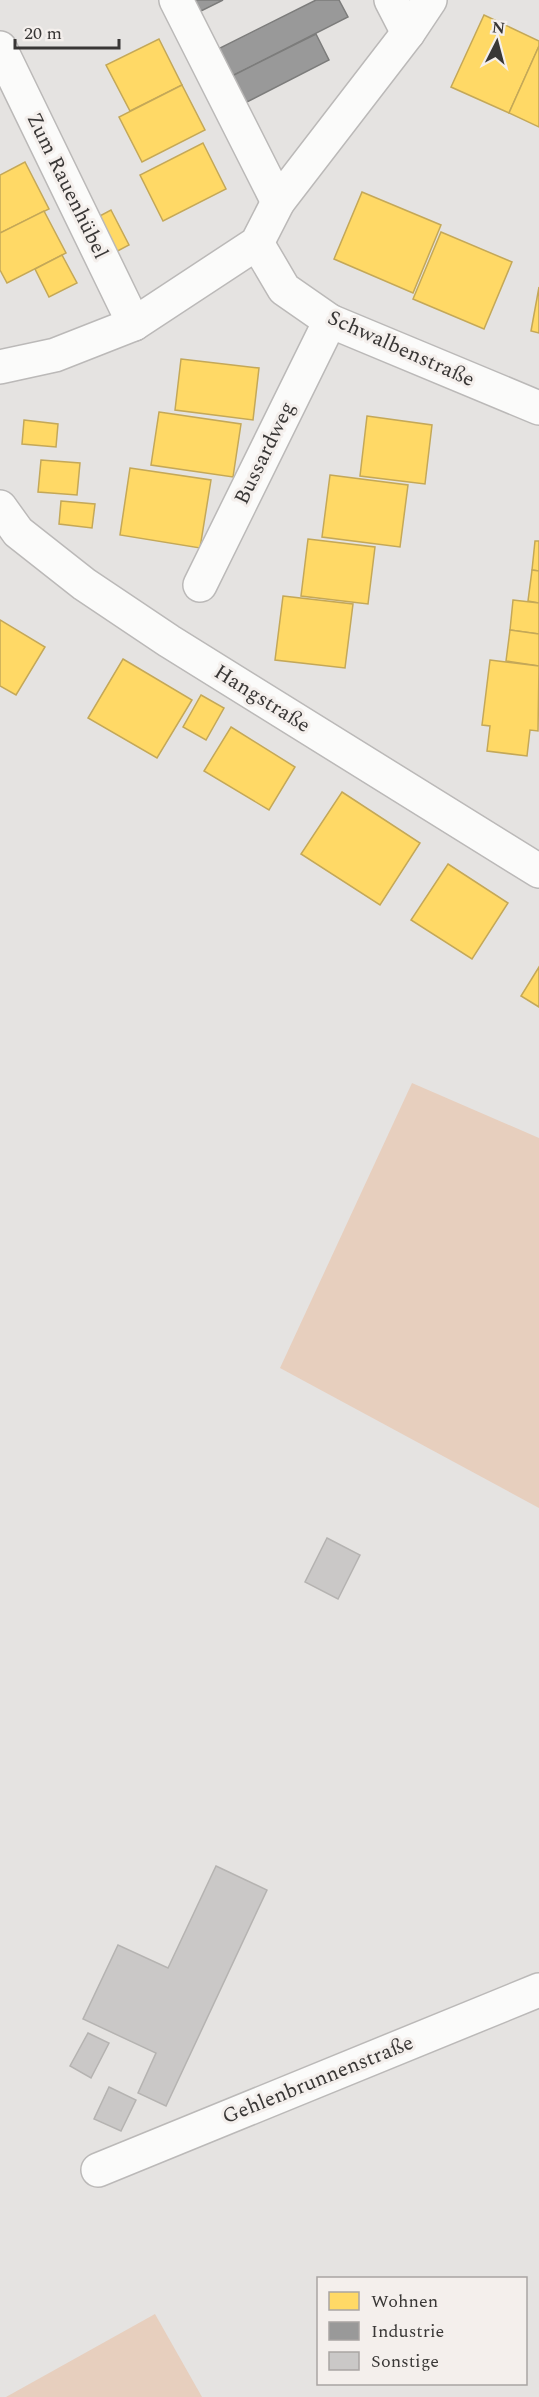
<svg xmlns="http://www.w3.org/2000/svg" width="539" height="2397" font-family="Spectral,serif">
	<style>
		.green { fill: #e7cfbe }
		.homes { fill: #ffd966; stroke: #c4a858; stroke-width: 1.5 }
		.industry { fill: #999; stroke: #7c7c7b; stroke-width: 1.5 }
		.building { fill: #cac8c7; stroke: #b5b3b1; stroke-width: 1.5 }
		.lines { fill: none; stroke-linecap: round; stroke-linejoin: round }
		.street-casing { stroke: #bbb9b8; stroke-width: 36 }
		.street { stroke: #fbfbfa; stroke-width: 33 }
		.labels { text-anchor: middle; dominant-baseline: central; stroke-width: 6; stroke-linejoin: round; paint-order: stroke }
		.street-label { font-size: 21px; fill: #393736; stroke: #f4efec }
	</style>
	<rect width="100%" height="100%" fill="#e5e3e1"/>
	<g class="green">
		<path d="M412 1083 539 1138V1508L280 1368Z"/>
		<path d="M155 2314 202 2397H6Z"/>
	</g>
	<g class="homes">
		<path d="M484 15 539 41V46L509 113 451 87Z"/>
		<path d="M159 39 182 85 130 111 106 65Z"/>
		<path d="M539 46V127L509 113Z"/>
		<path d="M182 85 205 130 142 162 119 117Z"/>
		<path d="M203 143 226 189 163 221 140 175Z"/>
		<path d="M25 162 49 209 0 233V175Z"/>
		<path d="M362 192 441 225 413 293 334 259Z"/>
		<path d="M111 210 129 245 112 254 94 219Z"/>
		<path d="M44 211 66 253 7 283 0 270V233Z"/>
		<path d="M441 232 512 262 484 329 413 299Z"/>
		<path d="M62 255 77 283 49 297 35 269Z"/>
		<path d="M539 287V333L531 331Z"/>
		<path d="M181 359 259 368 253 420 175 410Z"/>
		<path d="M159 412 241 424 233 477 151 465Z"/>
		<path d="M367 416 432 425 425 484 360 476Z"/>
		<path d="M24 420 58 424 56 447 22 444Z"/>
		<path d="M41 460 80 463 77 495 38 492Z"/>
		<path d="M130 468 211 480 200 548 120 535Z"/>
		<path d="M330 475 408 485 400 547 322 537Z"/>
		<path d="M61 501 95 504 92 528 59 524Z"/>
		<path d="M308 539 375 547 368 604 301 596Z"/>
		<path d="M535 541H539V571L532 570Z"/>
		<path d="M532 570 539 571V603L528 601Z"/>
		<path d="M283 596 353 604 345 668 275 660Z"/>
		<path d="M513 600 539 603V634L510 630Z"/>
		<path d="M0 620 45 647 16 695 0 686Z"/>
		<path d="M510 630 539 634V666L506 661Z"/>
		<path d="M123 659 192 700 157 758 88 718Z"/>
		<path d="M490 660 539 666 538 731 530 730 527 756 487 751 490 726 482 725Z"/>
		<path d="M201 695 224 708 206 740 183 727Z"/>
		<path d="M231 727 295 767 269 810 204 771Z"/>
		<path d="M342 792 420 843 380 905 301 854Z"/>
		<path d="M448 864 508 903 472 959 411 920Z"/>
		<path d="M539 967V1007L521 996Z"/>
	</g>
	<g class="industry">
		<path d="M186 0H223L193 15Z"/>
		<path d="M316 0H339L348 17 228 78 214 51Z"/>
		<path d="M316 34 329 60 241 105 228 78Z"/>
	</g>
	<g class="building">
		<path d="M327 1538 360 1555 338 1599 305 1582Z"/>
		<path d="M216 1866 267 1890 166 2106 138 2093 156 2053 83 2019 118 1945 168 1968Z"/>
		<path d="M88 2033 109 2043 91 2078 70 2066Z"/>
		<path d="M109 2087 136 2100 121 2131 94 2119Z"/>
	</g>
	<g class="lines">
		<g class="street-casing">
			<g id="street">
				<path d="M176 0 278 202"/>
				<path d="M391 0 408 33"/>
				<path d="M0 48 134 324"/>
				<path d="M257 243 284 289 330 321 539 408"/>
				<path d="M0 367 55 355 134 324 257 243 278 202 408 33 430 0"/>
				<path d="M0 507 18 532 84 584 169 641 539 871"/>
				<path d="M200 585 330 321"/>
				<path d="M98 2170 539 1990"/>
			</g>
		</g>
		<use href="#street" class="street"/>
	</g>
	<g class="labels">
		<g class="street-label">
			<text transform="translate(67 186) rotate(64)">Zum Rauenhübel</text>
			<text transform="translate(401 349) rotate(24)">Schwalbenstraße</text>
			<text transform="translate(265 453) rotate(-64)">Bussardweg</text>
			<text transform="translate(262 699) rotate(32)">Hangstraße</text>
			<text transform="translate(318 2080) rotate(-22)">Gehlenbrunnenstraße</text>
		</g>
	</g>
	<rect x="317" y="2277" width="210" height="108" fill="#f4efec" stroke="#a9a5a3" stroke-width="1.5"/>
	<rect x="329" y="2292" width="30" height="18" fill="#ffd966" stroke="#a9a5a3" stroke-width="1.5"/>
	<text x="371" y="2307" font-size="18" fill="#393736">Wohnen</text>
	<rect x="329" y="2322" width="30" height="18" fill="#999999" stroke="#a9a5a3" stroke-width="1.5"/>
	<text x="371" y="2337" font-size="18" fill="#393736">Industrie</text>
	<rect x="329" y="2352" width="30" height="18" fill="#cac8c7" stroke="#a9a5a3" stroke-width="1.5"/>
	<text x="371" y="2367" font-size="18" fill="#393736">Sonstige</text>
	<g transform="translate(497 42) rotate(6)" stroke="#f4efec" stroke-width="4.5" paint-order="stroke">
	<path d="M0-4.5L10 22L0 15L-10 22Z" fill="#393736"/>
	<text y="-9" font-size="16" font-weight="bold" text-anchor="middle" fill="#393736">N</text>
	</g>
	<path d="M15 39v9h104v-9" fill="none" stroke="#393736" stroke-width="3"/>
	<text x="24" y="39" font-size="18" fill="#393736" stroke="#f4efec" stroke-width="4.5" paint-order="stroke">20 m</text>
</svg>
